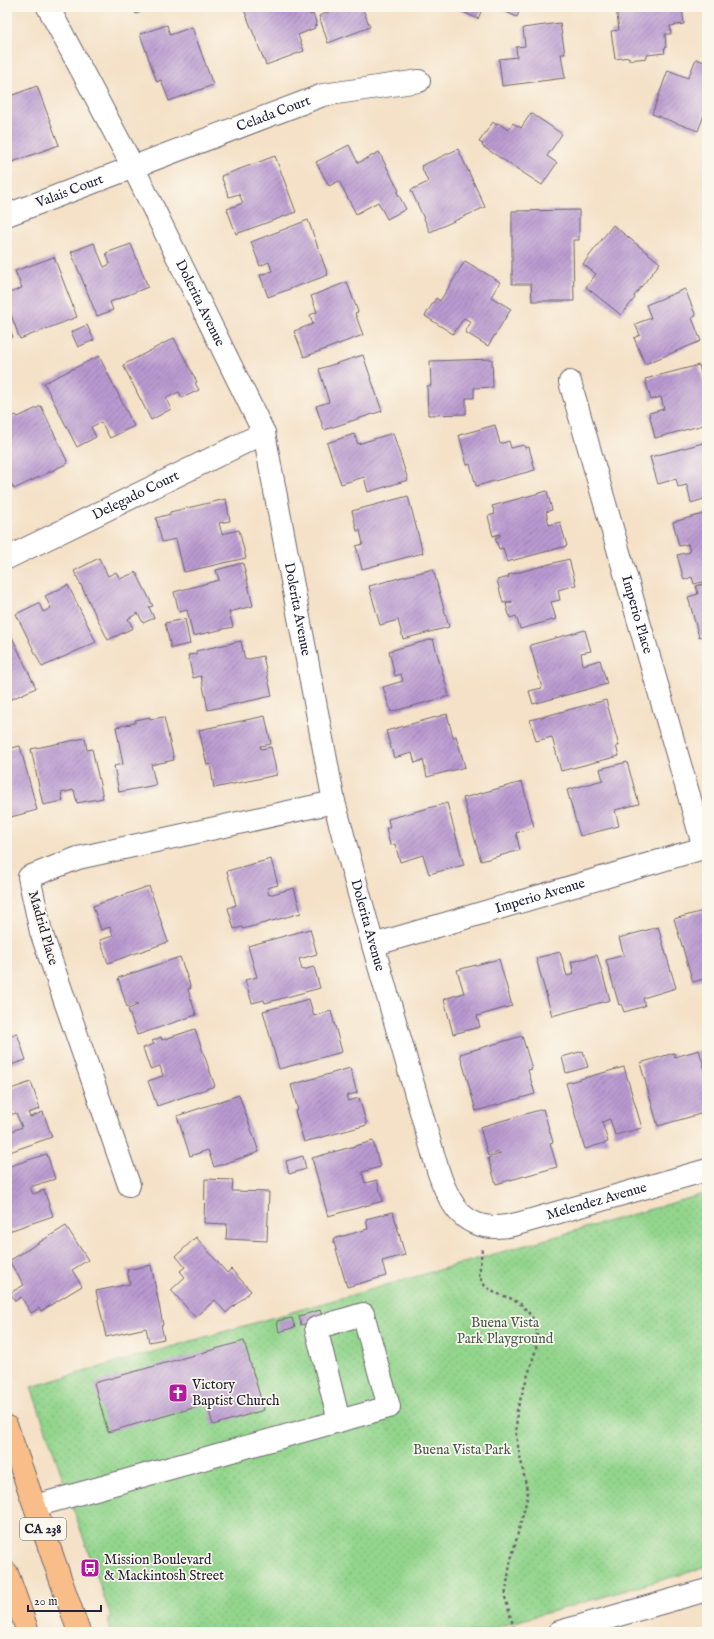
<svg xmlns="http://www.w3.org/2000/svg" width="714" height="1639" font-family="'IM FELL English',serif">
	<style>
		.park { fill: url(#park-dots); stroke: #5a7c64 }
		.building { fill: url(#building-hatch) }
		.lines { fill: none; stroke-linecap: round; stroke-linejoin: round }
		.minor-casing { stroke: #6c656c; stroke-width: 24 }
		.major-casing { stroke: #6c656c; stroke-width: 24 }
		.path { stroke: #6c656c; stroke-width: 2.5; stroke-dasharray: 3 3; stroke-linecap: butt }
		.minor { stroke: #fff; stroke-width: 22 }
		.major { stroke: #f8bd88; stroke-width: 22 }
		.labels { text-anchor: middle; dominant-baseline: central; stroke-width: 3.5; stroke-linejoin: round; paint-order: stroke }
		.shield { fill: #fbf7ec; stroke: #636270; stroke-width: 1 }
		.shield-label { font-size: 13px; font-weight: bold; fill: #22223b }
		.street-label { font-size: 14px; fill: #22223b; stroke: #fbf7ec }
		.park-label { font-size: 14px; fill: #445854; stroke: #fbf7ec }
		.poi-label { font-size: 14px; fill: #22223b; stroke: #fbf7ec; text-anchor: start }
	</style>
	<defs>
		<pattern id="park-dots" width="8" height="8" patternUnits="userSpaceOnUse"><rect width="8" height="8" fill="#93d58d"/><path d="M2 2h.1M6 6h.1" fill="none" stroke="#7eb77b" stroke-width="1.8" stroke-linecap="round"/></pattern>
		<pattern id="building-hatch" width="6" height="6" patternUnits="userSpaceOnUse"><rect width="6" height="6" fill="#b99ad0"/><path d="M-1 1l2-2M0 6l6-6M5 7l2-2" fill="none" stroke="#967daa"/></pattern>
	</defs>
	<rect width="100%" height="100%" fill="#fbf7ec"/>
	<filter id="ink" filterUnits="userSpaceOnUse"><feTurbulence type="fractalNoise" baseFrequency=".025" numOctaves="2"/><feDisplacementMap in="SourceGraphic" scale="8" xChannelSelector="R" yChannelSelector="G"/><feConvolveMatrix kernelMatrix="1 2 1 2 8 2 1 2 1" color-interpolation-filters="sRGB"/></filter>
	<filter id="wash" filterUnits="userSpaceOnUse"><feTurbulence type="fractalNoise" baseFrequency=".012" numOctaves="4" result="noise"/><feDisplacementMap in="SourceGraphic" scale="16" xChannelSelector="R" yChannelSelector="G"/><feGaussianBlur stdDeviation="0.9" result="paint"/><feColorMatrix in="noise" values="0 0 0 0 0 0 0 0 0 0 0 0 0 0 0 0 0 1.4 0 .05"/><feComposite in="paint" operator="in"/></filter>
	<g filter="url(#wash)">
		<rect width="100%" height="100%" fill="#f4e1c7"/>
		<path class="park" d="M707 1193V1567L480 1632H111L108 1618 111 1617 31 1387Z"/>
		<g id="blocks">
			<g class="building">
				<path d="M133 7H150L136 14Z"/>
				<path d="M243 7H307L310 15 313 14 317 25 314 26 315 28 298 35 304 51 266 65Z"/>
				<path d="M327 7H362L370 27 328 43 319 16 329 12Z"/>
				<path d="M455 7H483L478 19 455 8Z"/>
				<path d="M495 7H521L517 17Z"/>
				<path d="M616 7H682L684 24 670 26 671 34H665L666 48H664L665 53 647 55V58L629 60V57L615 59 611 31 619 30Z"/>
				<path d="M560 23 565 54H561L565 78 502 86 499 59 517 57 516 47 525 46 523 28Z"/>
				<path d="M167 25 170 35 192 27 213 85 169 101 161 80 157 82 140 34Z"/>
				<path d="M696 59 707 63V107L698 131 652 114 668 70 688 78Z"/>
				<path d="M37 86 59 145 7 164V94L11 92 13 95Z"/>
				<path d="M531 113 562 134 547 156 557 163 542 185 482 146 483 144 479 142 493 122 496 125 498 123 508 130 513 123 521 128Z"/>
				<path d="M349 145 358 163 379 152 399 191 397 192 406 209 387 219 378 202 356 214 339 181 329 186 316 162Z"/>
				<path d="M458 149 485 207 430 232 411 190 428 182 421 166Z"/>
				<path d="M275 156 296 212 236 234 227 209 243 203 239 194 229 197 221 176Z"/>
				<path d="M579 210V240H573L574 301H532L531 284H512V211Z"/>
				<path d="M308 220 328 275 268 297 260 275 272 271 269 262 260 266 251 242Z"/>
				<path d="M613 225 660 263 634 296 635 298 621 315 586 287 596 274 583 264Z"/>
				<path d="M94 243 104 267 110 264 106 253 131 244 148 287 110 302 113 310 97 316 71 252Z"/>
				<path d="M54 257 77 317 20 339 7 304V294L22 288 15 271Z"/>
				<path d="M465 261 500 282 491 297 511 309 488 346 465 332 471 322 464 318 453 334 425 316 436 298 440 301Z"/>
				<path d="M347 282 358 312 355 313 363 335 304 357 294 331 313 324 310 315 317 312 311 296Z"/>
				<path d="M685 289 696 316 692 318 701 341 645 364 634 338 640 335 635 324 651 318 646 305Z"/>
				<path d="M7 322 13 337 7 339Z"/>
				<path d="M87 325 94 340 78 347 71 332Z"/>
				<path d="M174 338 197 382 195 383 199 390 182 398 179 392 166 398 171 409 151 420 123 365Z"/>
				<path d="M363 355 382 411 324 430 316 406 329 402 319 369Z"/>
				<path d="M99 356 134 426 110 438 101 422 91 427 96 437 77 447 44 383Z"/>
				<path d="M492 359 493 387 474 388V398H466V414L428 415 427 386H431L430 361Z"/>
				<path d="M699 365 707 395V424L655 438 649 413 664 409 661 397 651 400 645 379Z"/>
				<path d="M41 406 68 463 14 489 7 475V419L16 415 18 417Z"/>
				<path d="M495 425 500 444 509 441 511 448 524 445 525 448 529 447 535 470 476 486 470 464 467 465 459 435Z"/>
				<path d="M393 433 408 480 368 492 364 477 341 484 327 443 354 434 358 444Z"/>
				<path d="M707 442V498L691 503 687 485 678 487 676 479 658 484 650 457Z"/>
				<path d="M547 491 552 510 546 512 549 525 560 522 567 546 507 562 503 548 499 549 495 538 500 536V534L493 536 488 516 495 514 492 506Z"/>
				<path d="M408 496 423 553 362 569 356 546 363 544 360 530 357 531 352 511Z"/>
				<path d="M226 499 230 521 219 523 222 534 239 530 246 558 184 572 176 539 162 542 156 518 170 514V512Z"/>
				<path d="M707 513V581L694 584 692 577 684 580 677 555 690 552 688 544 679 546 673 522Z"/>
				<path d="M99 558 108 576 116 572 120 579 136 572 153 606 149 607 154 618 143 623 138 613 128 619 133 628 108 640 74 571Z"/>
				<path d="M569 559 576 585 558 590 560 600 551 602 556 619 520 629 516 616 510 618 506 604 512 602V601L503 603 497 580 509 577 508 575Z"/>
				<path d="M243 563 253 606 229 612 233 627 193 636 187 610 179 612 174 592 219 580 216 570Z"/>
				<path d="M433 569 449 627 403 639 398 620 380 625 369 586Z"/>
				<path d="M707 583V635L699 637 688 597 698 594 696 586Z"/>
				<path d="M68 585 96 642 42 667 16 614 39 603 43 612 51 608 45 596Z"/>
				<path d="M185 619 190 644 171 648 165 623Z"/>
				<path d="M585 630 591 651 581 653 583 665 600 660 607 684 533 704 529 691 542 688 530 645Z"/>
				<path d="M10 633 36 688 7 701V635Z"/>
				<path d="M433 639 449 696 391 712 383 687 403 681 401 674 395 676 389 651Z"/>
				<path d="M241 641 245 660 263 656 272 696 208 710 201 676 193 678 188 655 196 654V651Z"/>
				<path d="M606 700 619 746H616L619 756 561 771 552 737 536 741 530 720Z"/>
				<path d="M447 714 453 737 456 736 465 767 427 777 423 760 415 763 412 753 394 758 386 731Z"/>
				<path d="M265 716 271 744 260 746 261 749 271 747 277 775 214 788 210 764 207 765 199 730Z"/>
				<path d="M150 717V719L164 717 174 760 151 765 156 785 119 792 114 766 123 764 116 727 135 723V720Z"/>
				<path d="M85 738 87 750 92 749 103 798 77 803 74 790 61 793 63 801 43 805 31 749Z"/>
				<path d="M20 746 37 810 7 818V749Z"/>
				<path d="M627 762 639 804 615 810 619 826 580 836 567 790 603 780 600 769Z"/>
				<path d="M522 782 534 827 516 833 520 850 481 861 463 798Z"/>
				<path d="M447 803 464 865 429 874 423 855 400 862 395 844 390 845 386 828H390L388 819Z"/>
				<path d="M271 859 278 885 267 888 269 895 294 888 301 913 243 929 242 927 234 929 228 908 236 905 227 871Z"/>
				<path d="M149 886 168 942 108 963 100 940 113 936 110 927 101 930 93 906Z"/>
				<path d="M703 911 706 922 707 921V978L693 982 674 919Z"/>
				<path d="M658 927 676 988 643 998 645 1006 624 1012 621 1004 619 1005 606 960 624 955 619 938Z"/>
				<path d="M310 929 317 954 299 959 302 970 314 967 320 988 265 1003 264 1000 252 1003 245 980 257 977 248 946Z"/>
				<path d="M560 952 567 976 574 974 571 962 597 955 610 1000 552 1016 536 958Z"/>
				<path d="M180 957 191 988 188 989 196 1015 137 1035 128 1009 138 1005 137 1003 127 1007 118 978Z"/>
				<path d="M499 959 512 1006 477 1016 480 1027 453 1034 444 999 464 993 457 970Z"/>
				<path d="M309 999 314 1016 331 1011 342 1052 279 1069 263 1011Z"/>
				<path d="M195 1029 215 1086 157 1106 148 1081 163 1076 160 1066 150 1069 143 1048 154 1044 152 1041 161 1037 162 1040Z"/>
				<path d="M17 1033 26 1060 7 1066V1037Z"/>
				<path d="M522 1036 532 1069 528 1070 535 1094 476 1111 460 1054Z"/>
				<path d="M699 1050 707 1077V1112L658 1126 640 1063 674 1053 675 1057Z"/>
				<path d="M583 1051 588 1067 566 1073 562 1057Z"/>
				<path d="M624 1067 642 1128 615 1135 610 1119 602 1122 608 1142 585 1149 566 1083Z"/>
				<path d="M350 1068 357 1093 346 1096 348 1101 359 1098 367 1125 304 1142 295 1111 298 1110 291 1085Z"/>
				<path d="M31 1082 40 1109 28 1113 30 1117 43 1112 52 1137 7 1153V1133L22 1127 16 1113 7 1116V1093L9 1092 8 1090Z"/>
				<path d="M239 1095 259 1152 214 1167 208 1150 190 1156 177 1116Z"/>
				<path d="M543 1109 553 1142 550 1143 557 1167 496 1184 488 1158 500 1154 499 1152 488 1156 480 1127Z"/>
				<path d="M373 1141 380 1167 362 1172 365 1183 377 1180 383 1201 328 1216 312 1158Z"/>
				<path d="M47 1154 55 1179 30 1187 33 1194 44 1190 53 1216 9 1231 7 1225V1167Z"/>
				<path d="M303 1156 306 1169 289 1174 286 1161Z"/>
				<path d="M205 1179 233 1180 232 1191 269 1192 267 1241 226 1239 227 1224 204 1223Z"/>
				<path d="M393 1212 405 1255 382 1261 386 1276 347 1287 333 1239 368 1229 366 1219Z"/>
				<path d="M66 1226 88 1260 72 1270 82 1286 41 1311 39 1308 31 1313 21 1297 15 1301 10 1293 24 1285 9 1261Z"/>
				<path d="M196 1237 227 1273 231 1269 251 1291 226 1313 215 1300 195 1317 171 1290 185 1277 180 1271 185 1267 176 1256Z"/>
				<path d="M151 1265 163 1325H161L164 1339 149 1342 146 1328 106 1337 96 1291 130 1284 127 1270Z"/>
				<path d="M320 1310 323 1319 301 1325 299 1316Z"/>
				<path d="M292 1318 295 1327 279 1332 277 1321Z"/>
				<path d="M244 1341 264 1410 213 1425 207 1404 108 1432 94 1383Z"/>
			</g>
		</g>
	</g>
	<g filter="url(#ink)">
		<use href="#blocks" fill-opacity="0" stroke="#6c656c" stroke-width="1"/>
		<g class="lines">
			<g class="minor-casing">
				<g id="minor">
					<path id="s1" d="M48 7 133 167 264 433 334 802 373 945 436 1164C449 1207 466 1237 517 1224L707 1170"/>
					<path id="s2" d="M7 215 323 95 419 81"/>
					<path id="s3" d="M570 382 704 848"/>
					<path id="s4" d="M7 558 264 433"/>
					<path id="s5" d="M373 945 707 847"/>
					<path d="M129 1185 41 932 29 877 78 858 334 802"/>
					<path d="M35 1506 389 1407 363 1314 316 1328 339 1421"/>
					<path d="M559 1632 707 1590"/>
				</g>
			</g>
			<g class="major-casing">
				<g id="major">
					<path d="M7 1427 79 1632"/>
					<path d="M7 1573 28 1632"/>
				</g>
			</g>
			<path class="path" d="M482 1249 479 1276 485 1286 495 1293 510 1298 522 1305 532 1317 537 1332 536 1349 517 1410 516 1436 528 1495 510 1564 505 1597 515 1632"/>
			<use href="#minor" class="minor"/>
			<use href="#major" class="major"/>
		</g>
	</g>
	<defs>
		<g id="church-square" transform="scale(1)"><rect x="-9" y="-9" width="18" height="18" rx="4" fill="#b5179e" stroke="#fbf7ec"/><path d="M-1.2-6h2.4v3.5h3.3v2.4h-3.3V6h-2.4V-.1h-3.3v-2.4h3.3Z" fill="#fff"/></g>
		<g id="bus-square" transform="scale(1)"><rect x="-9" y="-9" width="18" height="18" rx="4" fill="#b5179e" stroke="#fbf7ec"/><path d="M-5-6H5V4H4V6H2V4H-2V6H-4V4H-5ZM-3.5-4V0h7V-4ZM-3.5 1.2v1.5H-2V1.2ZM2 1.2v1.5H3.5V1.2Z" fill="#fff"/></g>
	</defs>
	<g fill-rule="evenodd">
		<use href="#church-square" x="178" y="1393"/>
		<use href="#bus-square" x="90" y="1568"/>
	</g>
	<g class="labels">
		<rect class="shield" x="20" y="1518" width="46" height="22" rx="3"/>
		<g class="shield-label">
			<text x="43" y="1529">CA 238</text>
		</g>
		<g class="street-label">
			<text stroke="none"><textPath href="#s2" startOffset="285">Celada Court</textPath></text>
			<text stroke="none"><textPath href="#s2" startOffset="67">Valais Court</textPath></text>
			<text stroke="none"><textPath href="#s1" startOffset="333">Dolerita Avenue</textPath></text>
			<text stroke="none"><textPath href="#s4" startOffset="143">Delegado Court</textPath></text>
			<text stroke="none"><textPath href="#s1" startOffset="657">Dolerita Avenue</textPath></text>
			<text stroke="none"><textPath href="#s3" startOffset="242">Imperio Place</textPath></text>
			<text stroke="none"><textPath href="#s5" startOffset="174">Imperio Avenue</textPath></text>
			<text stroke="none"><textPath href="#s1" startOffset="981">Dolerita Avenue</textPath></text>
			<text transform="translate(43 928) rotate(74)">Madrid Place</text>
			<text stroke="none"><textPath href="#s1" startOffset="1428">Melendez Avenue</textPath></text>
		</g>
		<g class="park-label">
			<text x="505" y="1323">Buena Vista<tspan x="505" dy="16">Park Playground</tspan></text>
			<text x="462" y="1450">Buena Vista Park</text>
		</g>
		<g class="poi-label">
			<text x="192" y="1385">Victory<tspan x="192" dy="16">Baptist Church</tspan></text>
			<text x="104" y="1560">Mission Boulevard<tspan x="104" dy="16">&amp; Mackintosh Street</tspan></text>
		</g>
	</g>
	<rect width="714" height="1639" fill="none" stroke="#fbf7ec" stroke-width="24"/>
	<path d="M28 1605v6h73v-6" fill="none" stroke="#22223b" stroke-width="2"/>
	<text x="34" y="1605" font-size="12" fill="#22223b" stroke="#fbf7ec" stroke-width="3" paint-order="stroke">20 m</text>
</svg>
